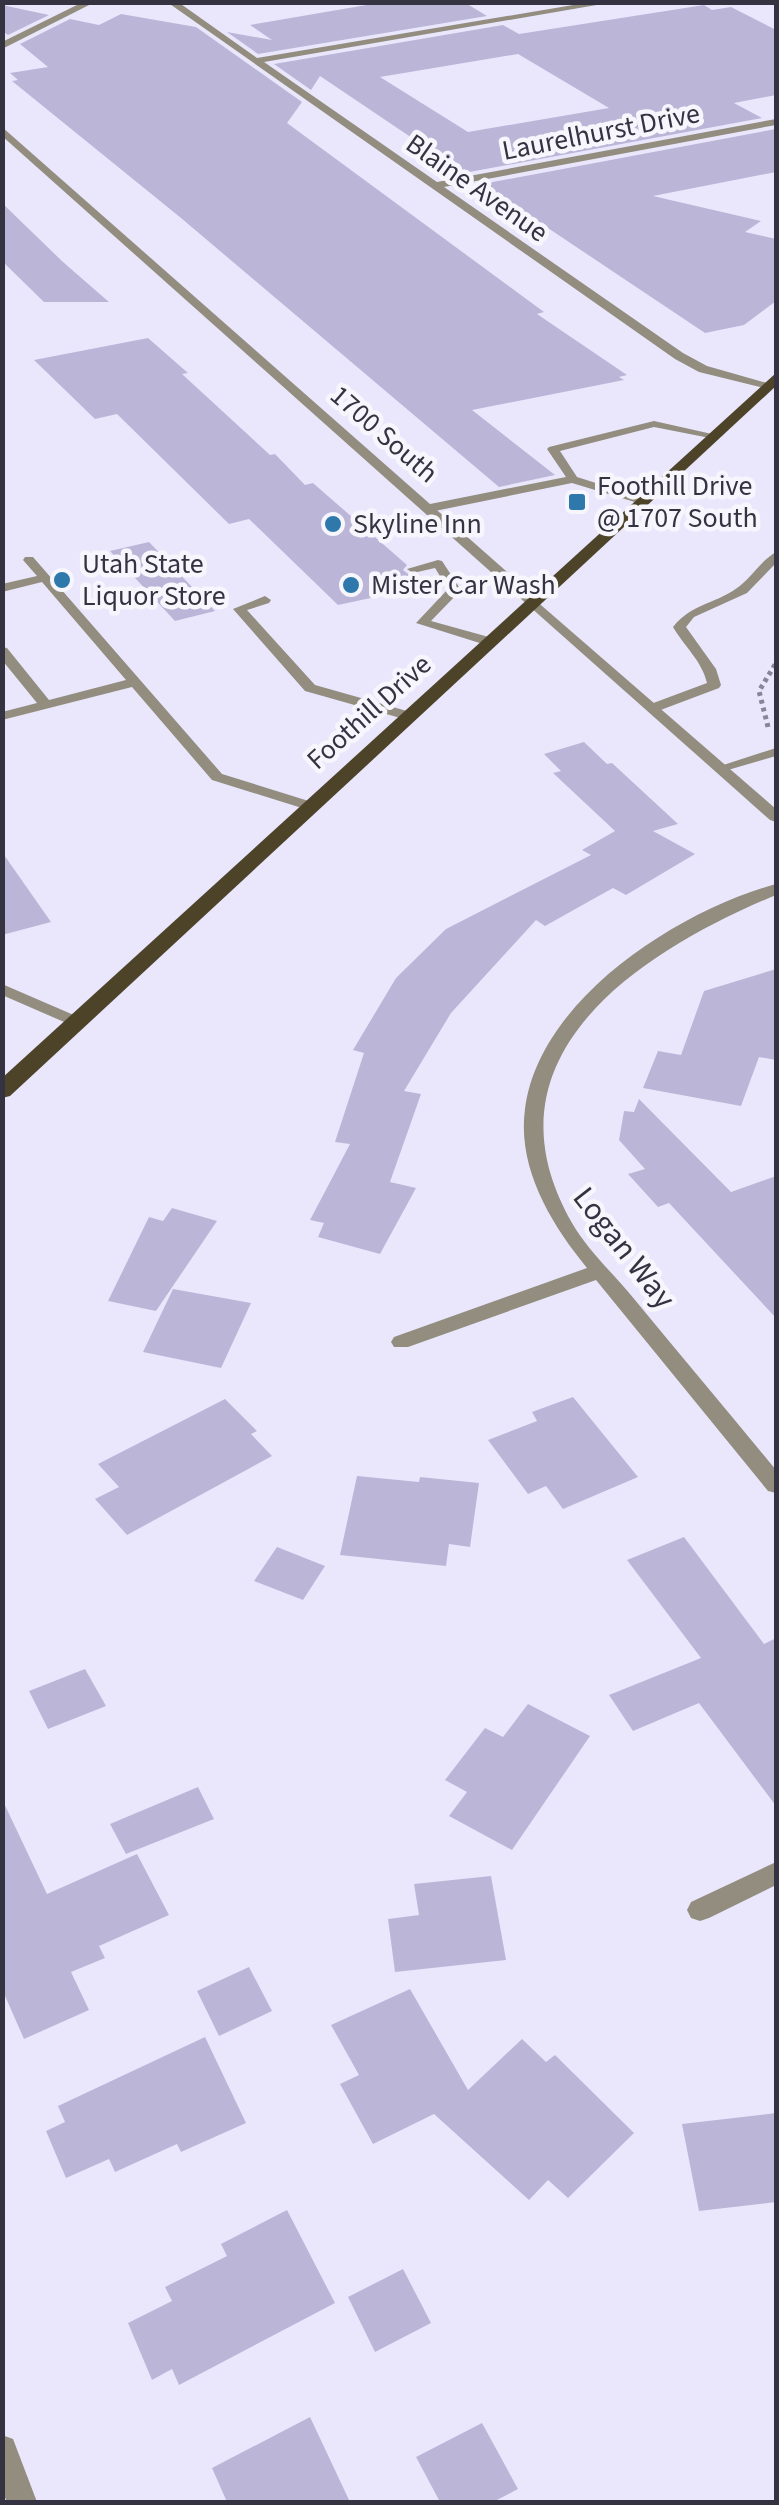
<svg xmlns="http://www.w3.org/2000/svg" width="779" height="2505" font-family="'Source Sans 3',sans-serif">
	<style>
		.building { fill: #bbb6d8; fill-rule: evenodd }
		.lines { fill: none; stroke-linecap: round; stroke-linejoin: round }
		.path { stroke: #888597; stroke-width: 5; stroke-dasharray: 4 4; stroke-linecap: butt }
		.service { fill: #928d7f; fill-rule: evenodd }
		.minor { fill: #928d7f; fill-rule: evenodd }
		.tertiary { fill: #928d7f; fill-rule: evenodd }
		.primary { fill: #4c4329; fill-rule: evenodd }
		.poi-dot { fill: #2e78ab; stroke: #f7f6fd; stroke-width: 4 }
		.labels { text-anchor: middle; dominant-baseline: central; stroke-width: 9; stroke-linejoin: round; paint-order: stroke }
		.far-street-label { font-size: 28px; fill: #353341; stroke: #f7f6fd }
		.far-poi-label { font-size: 28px; fill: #353341; stroke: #f7f6fd; text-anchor: start }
		.street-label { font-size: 32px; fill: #353341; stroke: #f7f6fd }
	</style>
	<rect width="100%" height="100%" fill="#eae7fd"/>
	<g class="building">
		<path d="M384 2H464L487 16 258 54 227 32 272 40 250 25Z"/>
		<path d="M2 5 49 15 8 35 2 31Z"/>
		<path d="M704 5 712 10 731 7 776 30V95L734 103 762 118 464 173 320 76 311 90 274 64 503 25 519 34ZM518 54 609 108 468 132 380 77Z"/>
		<path d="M121 14 196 27 302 102 287 123 544 312 537 314 627 375 619 377 624 380 472 410 555 475 499 487 181 218 12 81 18 80 10 73 48 67 20 44 70 19 99 25Z"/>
		<path d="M776 129V172L653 196 761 221 745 232 776 239V301L744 325 705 333 482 184Z"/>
		<path d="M2 203 63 262 109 302H44L2 261Z"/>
		<path d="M148 338 188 373 182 374 270 455 275 454 305 485 313 483 407 565 403 570 411 576 398 579 408 590 338 605 249 519 229 524 117 414 95 419 34 360Z"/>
		<path d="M149 542 215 611 175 621 110 551Z"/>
		<path d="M584 742 607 764 612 763 678 824 653 831 695 854 626 895 613 888 545 926 536 920 451 1013 404 1091 421 1094 390 1182 416 1188 380 1254 318 1237 324 1223 310 1220 350 1144 335 1142 364 1053 353 1050 396 978 446 929 591 855 582 850 615 831 553 773 561 771 544 754Z"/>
		<path d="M2 852 51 922 2 935Z"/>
		<path d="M776 969V1060L759 1057 741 1106 643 1088 658 1051 681 1055 704 991Z"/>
		<path d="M639 1099 731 1192 776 1176V1318L669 1203 658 1207 628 1174 645 1169 619 1140 624 1111 634 1112Z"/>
		<path d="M172 1208 217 1221 156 1311 108 1301 149 1217 163 1221Z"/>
		<path d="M173 1289 251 1303 221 1368 143 1352Z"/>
		<path d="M573 1397 638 1477 563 1509 546 1486 528 1494 488 1440 537 1421 532 1412Z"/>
		<path d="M225 1399 257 1431 251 1434 272 1456 127 1535 95 1499 119 1487 98 1464Z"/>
		<path d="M357 1476 419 1482 420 1477 479 1483 470 1547 449 1544 446 1566 340 1555Z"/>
		<path d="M684 1537 764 1644 776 1638V1806L699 1703 633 1731 609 1695 701 1658 627 1560Z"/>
		<path d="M277 1547 325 1566 303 1600 254 1581Z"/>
		<path d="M85 1669 106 1706 48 1729 29 1691Z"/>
		<path d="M528 1704 590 1736 512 1850 449 1816 467 1792 445 1780 485 1728 503 1737Z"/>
		<path d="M198 1787 214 1819 126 1854 110 1824Z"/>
		<path d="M2 1799 47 1894 137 1854 169 1915 99 1946 105 1958 71 1972 89 2010 24 2039 2 1989Z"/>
		<path d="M491 1876 506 1960 395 1972 388 1919 419 1915 414 1884Z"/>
		<path d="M249 1967 272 2011 219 2036 197 1991Z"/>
		<path d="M410 1989 468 2090 522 2039 546 2062 555 2055 634 2133 568 2198 548 2180 529 2200 434 2114 373 2144 340 2084 359 2075 331 2025Z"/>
		<path d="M205 2037 246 2123 181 2152 177 2144 115 2172 109 2159 66 2178 46 2131 65 2122 58 2106Z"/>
		<path d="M776 2113V2202L699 2211 682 2124Z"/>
		<path d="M287 2210 335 2303 179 2385 172 2369 152 2380 128 2323 172 2301 165 2287 227 2256 221 2244Z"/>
		<path d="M403 2269 431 2323 375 2352 348 2297Z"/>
		<path d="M310 2417 350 2502H227L212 2468Z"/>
		<path d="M482 2423 518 2489 493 2502H440L416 2457Z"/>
	</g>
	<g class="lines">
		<path class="path" d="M768 727 759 691 776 663"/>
		<g class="service">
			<path d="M654 421 721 436 715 439 654 427 560 451 577 477 646 499V503H638L572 483 430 512 424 508 430 504 566 477 547 449 549 447Z"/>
			<path d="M776 552V563L747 593 694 617 686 627 716 669 721 685 719 688 658 711H648V705L707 683C702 661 684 646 673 627 693 602 718 604 741 585 753 575 762 560 776 552Z"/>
			<path d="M25 557H33L222 774 315 803V809H305L212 780 132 687 2 720V712L37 703 2 660V647L7 648 49 700 126 680 42 582 2 592V584L37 576 23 560Z"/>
			<path d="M438 560 442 561 461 590 431 621 496 639V645H486L416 623 448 589 435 568 413 573 407 569Z"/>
			<path d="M265 596 271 600 269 603 247 610 315 685 414 713V719H404L305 691 233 609Z"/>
			<path d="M776 748V756L721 772 714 768Z"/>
			<path d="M2 984 83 1019 85 1022 83 1025H71L2 995Z"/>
		</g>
		<g class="minor">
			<path d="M83 2H95L2 49V42Z"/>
			<path d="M167 2H178L257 58 591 2H614L264 62 437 182 776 119V125L444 187 683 353 707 366 774 385 768 389 699 372 675 359Z"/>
			<path d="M2 127 539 600V606H529L2 136Z"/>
			<path d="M776 884V895C642 951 476 1055 572 1223 588 1251 615 1275 635 1300 682 1357 729 1413 776 1470V1493L768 1491 596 1280 408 1347H394L391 1342 394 1337 587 1268C551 1224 517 1168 525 1109 539 999 678 911 776 884Z"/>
			<path d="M776 1862V1885L709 1918 700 1921 691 1918 687 1910 691 1902Z"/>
			<path d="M2 2435 13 2439 37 2502H7L2 2491Z"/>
		</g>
		<path class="tertiary" d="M534 599 776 809V822L770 820 529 606 527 603Z"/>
		<path class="primary" d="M776 373V386L10 1096 2 1098V1078Z"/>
	</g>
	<g class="poi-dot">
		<rect x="567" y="492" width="20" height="20" rx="5"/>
		<circle cx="333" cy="524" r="10"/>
		<circle cx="62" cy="580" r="10"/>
		<circle cx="351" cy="585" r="10"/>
	</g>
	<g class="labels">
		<g class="far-street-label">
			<text transform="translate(601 132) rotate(-11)">Laurelhurst Drive</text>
			<text transform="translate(477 188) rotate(35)">Blaine Avenue</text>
			<text transform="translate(384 434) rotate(41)">1700 South</text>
			<text transform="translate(369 712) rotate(-42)">Foothill Drive</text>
		</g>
		<g class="far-poi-label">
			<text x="597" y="486">Foothill Drive<tspan x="597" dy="32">@ 1707 South</tspan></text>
			<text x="353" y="524">Skyline Inn</text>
			<text x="82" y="564">Utah State<tspan x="82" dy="32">Liquor Store</tspan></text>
			<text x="371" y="585">Mister Car Wash</text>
		</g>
		<g class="street-label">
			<text transform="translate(624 1248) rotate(52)">Logan Way</text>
		</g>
	</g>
	<rect width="779" height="2505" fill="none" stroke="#353341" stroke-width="10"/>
</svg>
